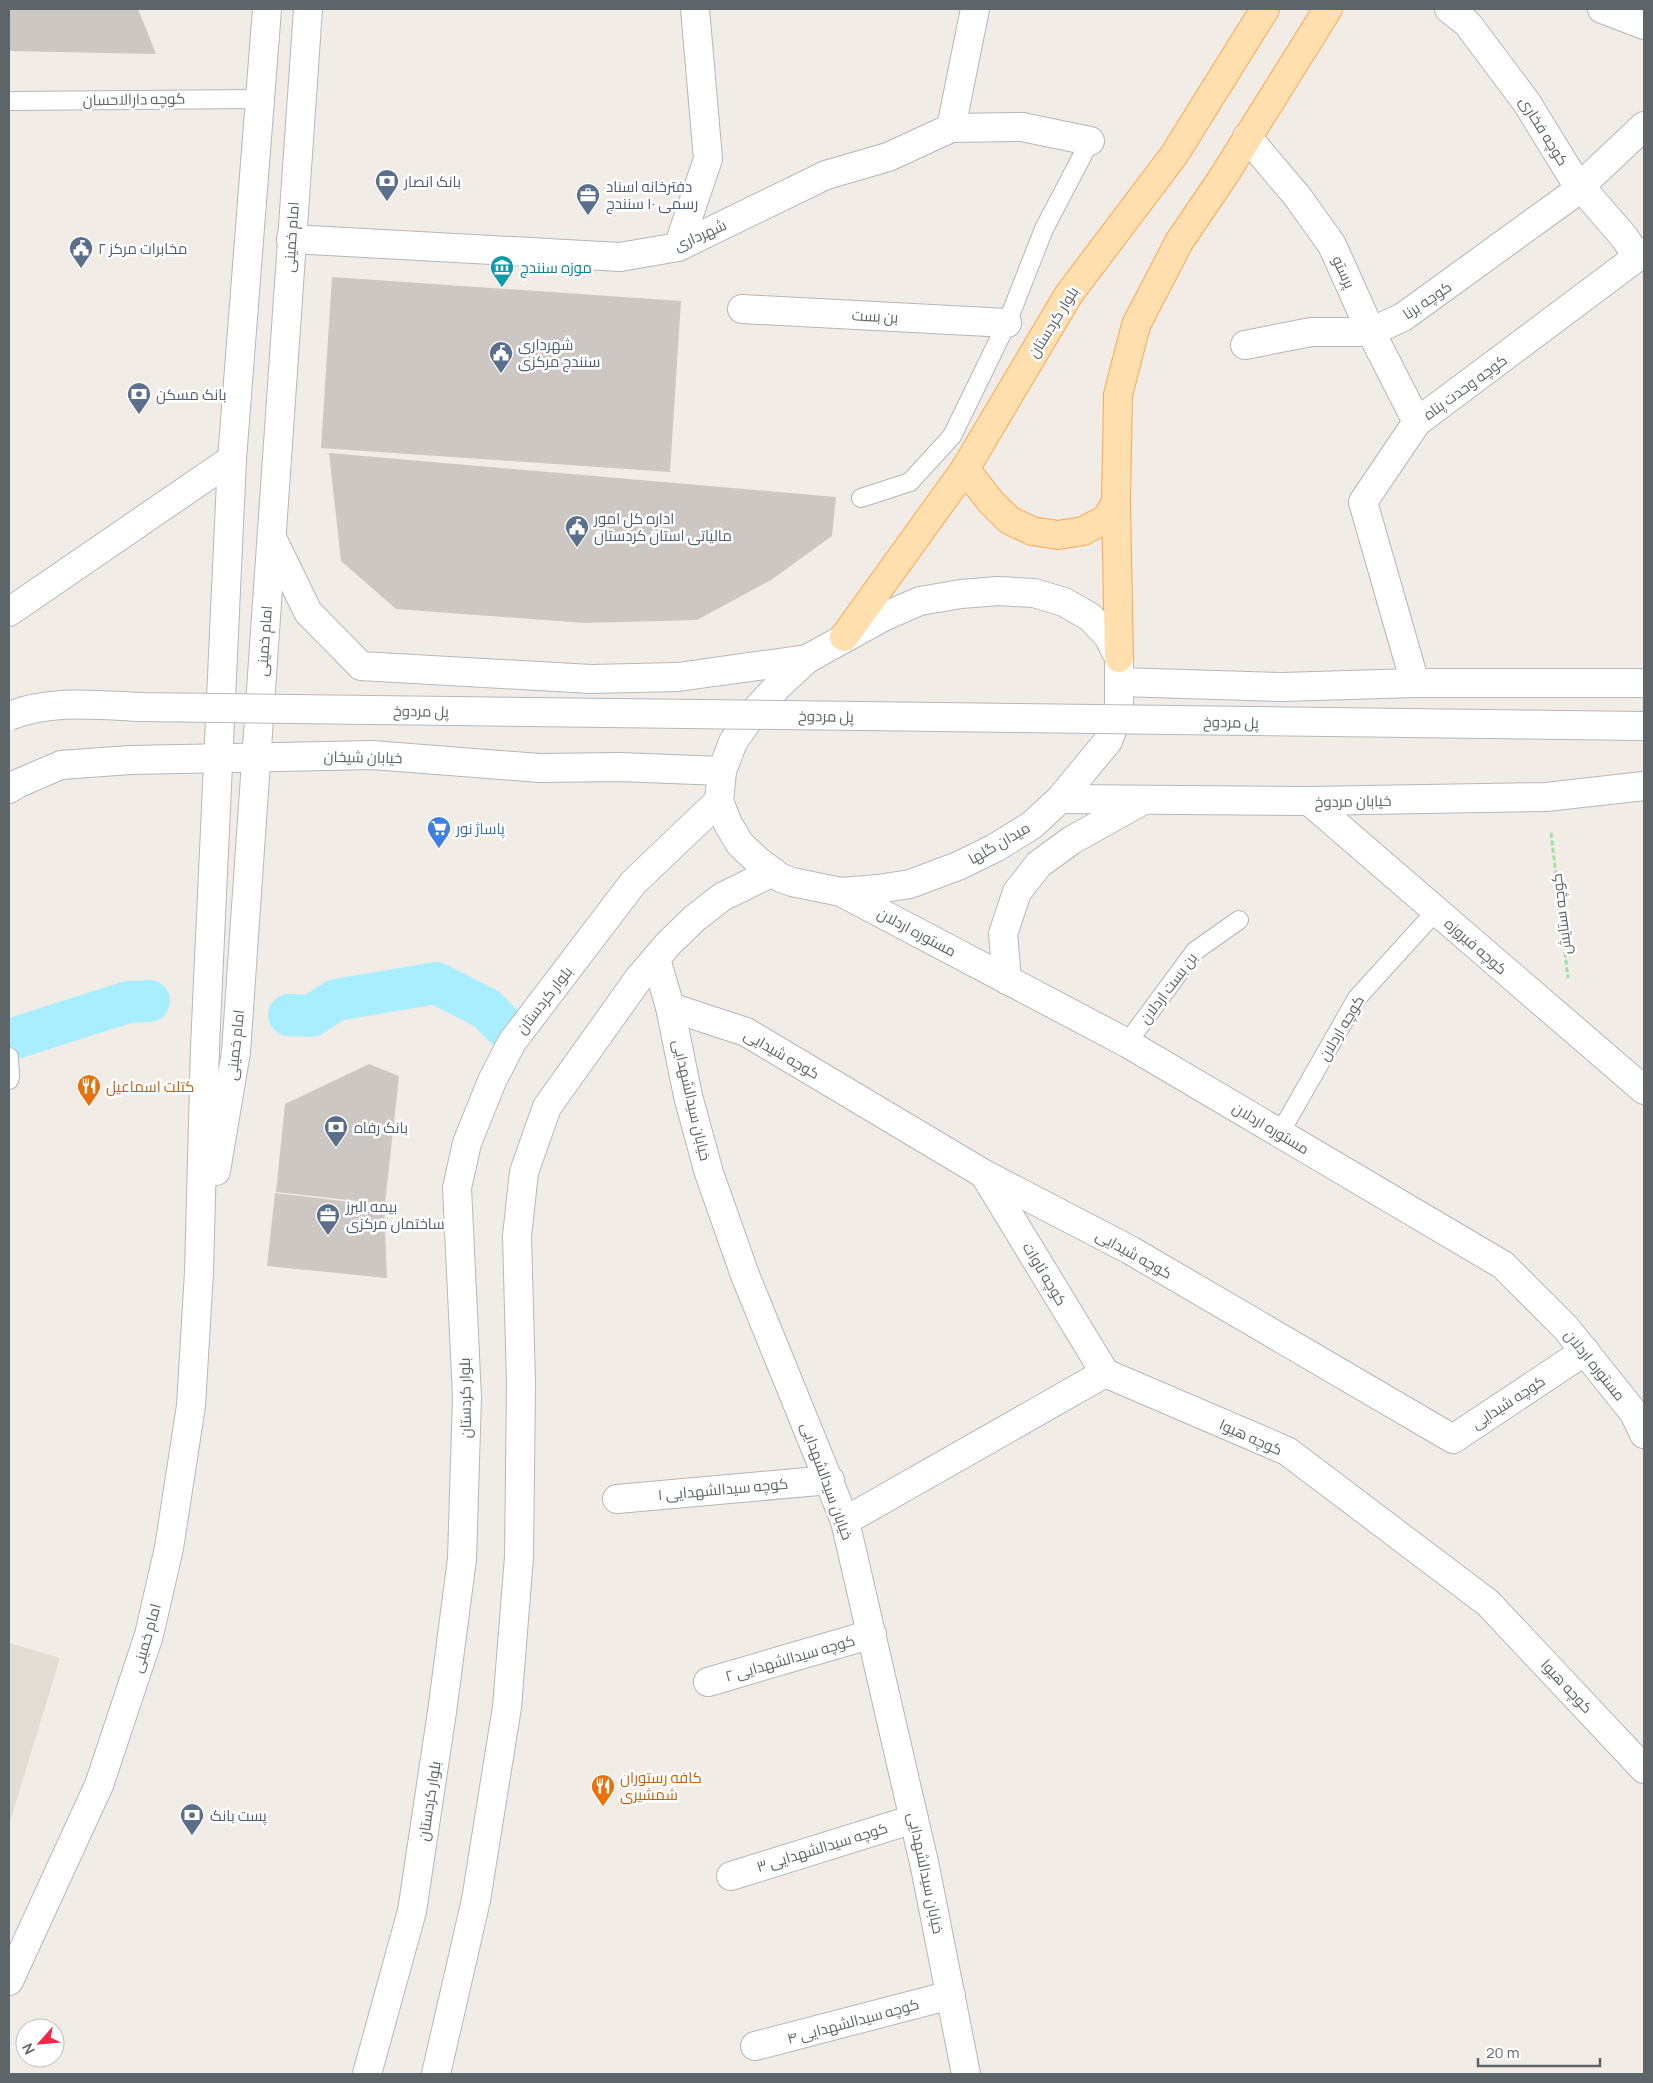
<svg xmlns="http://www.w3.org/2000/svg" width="1653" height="2083" font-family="Manrope,Cairo,sans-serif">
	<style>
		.education { fill: #e2dcd5 }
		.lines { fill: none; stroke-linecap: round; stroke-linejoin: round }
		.canal { stroke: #a9eeff; stroke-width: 42 }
		.building { fill: #ccc7c3 }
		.service-casing { stroke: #b2b7ba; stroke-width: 20 }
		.minor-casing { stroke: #b2b7ba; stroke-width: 30 }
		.tertiary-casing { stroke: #b2b7ba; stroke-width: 30 }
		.secondary-casing { stroke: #b3b9bc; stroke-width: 30 }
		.primary-casing { stroke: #fea652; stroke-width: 30 }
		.path { stroke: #a3dea4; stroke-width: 3; stroke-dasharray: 5 2.5; stroke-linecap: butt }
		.service { stroke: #fff; stroke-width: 18 }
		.minor { stroke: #fff; stroke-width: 28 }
		.tertiary { stroke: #fff; stroke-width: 28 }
		.secondary { stroke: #fff; stroke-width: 28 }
		.primary { stroke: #ffdfae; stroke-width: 28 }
		.secondary-bridge-casing { stroke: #b3b9bc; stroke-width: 30; stroke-linecap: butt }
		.secondary-bridge { stroke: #fff; stroke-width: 28 }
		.labels { text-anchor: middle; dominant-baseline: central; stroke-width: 5; stroke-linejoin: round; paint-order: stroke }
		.street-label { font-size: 15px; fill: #5e6568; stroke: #fff }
		.service-label { font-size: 15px; fill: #4e5e75; stroke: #fff; text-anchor: start }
		.culture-label { font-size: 15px; fill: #0d838f; stroke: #fff; text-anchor: start }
		.shop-label { font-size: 15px; fill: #366cbe; stroke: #fff; text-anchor: start }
		.food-label { font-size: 15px; fill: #c56008; stroke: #fff; text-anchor: start }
	</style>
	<rect width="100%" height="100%" fill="#f1ece6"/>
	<path class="education" d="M9 1643 60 1658 9 1825Z"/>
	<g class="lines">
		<g class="canal">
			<path d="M289 1015 311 1016 336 1000 436 983 487 1009 503 1026"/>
			<path d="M9 1040 128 1002 149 1001"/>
		</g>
	</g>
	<g class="building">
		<path d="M9 9H138L156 54 9 51Z"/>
		<path d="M332 277 681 301 670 472 321 448Z"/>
		<path d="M329 453 836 497 832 536 771 580 697 620 585 623 396 609 341 561Z"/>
		<path d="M369 1064 399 1076 385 1204 276 1192 285 1104Z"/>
		<path d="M275 1193 384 1206 387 1278 267 1266Z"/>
	</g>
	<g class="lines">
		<g class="service-casing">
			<g id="service">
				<path d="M9 101 260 99"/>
				<path d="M861 498 910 482 952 436 1007 323 1044 229 1090 141"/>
				<path d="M1127 1043 1195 951 1239 920"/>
				<path d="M9 1057 10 1077 9 1080"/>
				<path d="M1280 1133 1357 998 1436 911"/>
			</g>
		</g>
		<g class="minor-casing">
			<g id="minor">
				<path d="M1449 9 1467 23 1527 103 1573 178 1625 238 1636 256"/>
				<path d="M1602 9 1644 25"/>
				<path d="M951 128 975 9"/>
				<path d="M1247 137 1297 196 1332 245 1371 332 1417 422"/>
				<path d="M291 239 620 257 678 247 826 175 888 157 951 128 1022 127 1090 141"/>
				<path d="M678 247 708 159 695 9"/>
				<path d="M742 309 1007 323"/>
				<path d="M1245 345 1311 332H1371L1403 317 1570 196 1644 126"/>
				<path d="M1415 683 1363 502 1417 422 1644 252"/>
				<path d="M1309 801 1644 1090"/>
				<path d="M656 959 670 1007 688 1096 709 1173 745 1275 845 1521 925 1867 966 2074"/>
				<path d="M670 1007 746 1032 984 1174 1130 1250 1453 1439 1585 1351"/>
				<path d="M984 1174 1105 1373"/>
				<path d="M617 1499 830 1480"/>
				<path d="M845 1521 1105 1373 1287 1451 1488 1603 1644 1769"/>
				<path d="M708 1682 872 1634"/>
				<path d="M731 1876 914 1819"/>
				<path d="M755 2046 951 1995"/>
			</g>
		</g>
		<g class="tertiary-casing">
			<g id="tertiary">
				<path d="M9 612 232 459"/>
				<path d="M9 789 19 783 61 765 130 760 372 755 540 768 620 767 722 771"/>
				<path d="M841 892 1127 1043 1503 1265 1566 1328 1634 1413 1644 1434"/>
			</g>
		</g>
		<g class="secondary-casing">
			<g id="secondary">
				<path d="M272 538 308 612 361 666 591 679 678 677 807 659"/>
				<path d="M998 591 1034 593 1064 602 1090 617 1108 636 1119 658V713L1108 741 1060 799 1032 825 995 848 958 866 910 884 878 889 841 892 792 882 781 878 758 861 740 844 728 824 719 801 722 771 733 742 754 712 778 686 807 659 883 617 920 601 961 594Z"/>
				<path d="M1120 682 1281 687 1415 683H1644"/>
				<path d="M1060 799 1309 801 1546 797 1644 786"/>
				<path d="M1007 980 1003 934 1017 892 1039 864 1072 840 1142 801"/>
				<path d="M216 1171 236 1052 308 9"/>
				<path d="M9 1981 99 1785 149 1635 169 1548 191 1406 199 1272 205 1047 232 459 267 9"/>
				<path d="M367 2074 412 1911 442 1712 462 1559 467 1397 457 1188 467 1143 492 1081 512 1042 633 883 719 801"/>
				<path d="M436 2074 476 1900 507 1707 519 1557 521 1383 517 1236 524 1172 547 1107 639 978 669 943 695 918 722 897 773 872"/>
			</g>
		</g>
		<g class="primary-casing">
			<g id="primary">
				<path d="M965 469 991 502 1009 520 1032 531 1058 535 1083 531 1106 519 1116 502"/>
				<path d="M844 637 965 469 1069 294 1174 155 1265 9"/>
				<path d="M1119 658 1116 502 1118 395 1136 325 1179 242 1223 177 1328 9"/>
			</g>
		</g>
		<path class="path" d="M1551 833 1568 978"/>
		<use href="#service" class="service"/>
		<use href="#minor" class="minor"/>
		<use href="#tertiary" class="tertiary"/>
		<use href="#secondary" class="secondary"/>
		<use href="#primary" class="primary"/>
		<g class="secondary-bridge-casing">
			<path id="secondary-bridge" d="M9 716C51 699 97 705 141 707L1644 726"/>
		</g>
		<use href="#secondary-bridge" class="secondary-bridge"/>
	</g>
	<defs>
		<g id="bank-pin" transform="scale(1.25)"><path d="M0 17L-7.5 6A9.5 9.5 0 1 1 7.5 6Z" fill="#5c6f8a" stroke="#fff"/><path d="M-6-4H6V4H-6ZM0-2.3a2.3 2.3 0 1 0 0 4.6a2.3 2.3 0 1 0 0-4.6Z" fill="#fff"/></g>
		<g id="office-pin" transform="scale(1.25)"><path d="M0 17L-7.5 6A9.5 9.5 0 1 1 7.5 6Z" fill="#5c6f8a" stroke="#fff"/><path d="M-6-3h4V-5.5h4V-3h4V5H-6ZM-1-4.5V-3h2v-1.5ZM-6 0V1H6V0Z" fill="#fff"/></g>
		<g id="civic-pin" transform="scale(1.25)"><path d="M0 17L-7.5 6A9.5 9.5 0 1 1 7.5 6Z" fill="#5c6f8a" stroke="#fff"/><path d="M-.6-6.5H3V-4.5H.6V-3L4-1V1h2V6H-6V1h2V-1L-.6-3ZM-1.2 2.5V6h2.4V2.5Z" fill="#fff"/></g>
		<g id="museum-pin" transform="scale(1.25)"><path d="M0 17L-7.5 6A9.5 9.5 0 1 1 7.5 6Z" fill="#0f9aa8" stroke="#fff"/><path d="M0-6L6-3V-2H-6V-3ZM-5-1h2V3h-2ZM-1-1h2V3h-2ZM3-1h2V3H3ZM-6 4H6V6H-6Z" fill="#fff"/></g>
		<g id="supermarket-pin" transform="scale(1.25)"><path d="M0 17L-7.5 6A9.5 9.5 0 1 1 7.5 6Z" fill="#3f7fe0" stroke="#fff"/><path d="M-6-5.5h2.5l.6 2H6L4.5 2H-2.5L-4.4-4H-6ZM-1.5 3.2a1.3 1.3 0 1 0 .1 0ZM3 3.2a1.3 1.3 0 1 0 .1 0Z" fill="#fff"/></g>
		<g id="restaurant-pin" transform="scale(1.25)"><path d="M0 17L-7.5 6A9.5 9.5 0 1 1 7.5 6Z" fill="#e8710a" stroke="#fff"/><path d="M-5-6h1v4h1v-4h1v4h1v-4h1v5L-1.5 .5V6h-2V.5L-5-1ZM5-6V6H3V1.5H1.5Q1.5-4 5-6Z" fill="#fff"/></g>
	</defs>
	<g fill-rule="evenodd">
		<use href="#bank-pin" x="387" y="181"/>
		<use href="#office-pin" x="588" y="195"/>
		<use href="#civic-pin" x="81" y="248"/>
		<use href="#museum-pin" x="502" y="267"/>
		<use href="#civic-pin" x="501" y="353"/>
		<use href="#bank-pin" x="139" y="394"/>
		<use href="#civic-pin" x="577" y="527"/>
		<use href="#supermarket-pin" x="439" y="828"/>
		<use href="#restaurant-pin" x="89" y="1086"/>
		<use href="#bank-pin" x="336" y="1127"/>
		<use href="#office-pin" x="328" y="1215"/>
		<use href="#restaurant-pin" x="603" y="1786"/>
		<use href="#bank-pin" x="192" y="1815"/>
	</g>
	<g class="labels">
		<g class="street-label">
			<text transform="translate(134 99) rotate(-1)">کوچه دارالاحسان</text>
			<text transform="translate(1544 131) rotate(58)">کوچه فخاری</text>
			<text transform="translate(700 235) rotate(-24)">شهرداری</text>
			<text transform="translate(291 237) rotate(-86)">امام خمینی</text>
			<text transform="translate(1344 272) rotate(66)">پرستو</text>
			<text transform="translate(1427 300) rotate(-34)">کوچه برنا</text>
			<text transform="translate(875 316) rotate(3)">بن بست</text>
			<text transform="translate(1053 322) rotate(-58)">بلوار کردستان</text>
			<text transform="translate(1465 387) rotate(-36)">کوچه وحدت پناه</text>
			<text transform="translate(264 641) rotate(-86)">امام خمینی</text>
			<text transform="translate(421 711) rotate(1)">پل مردوخ</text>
			<text transform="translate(826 716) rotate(1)">پل مردوخ</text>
			<text transform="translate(1231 722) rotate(1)">پل مردوخ</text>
			<text transform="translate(363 757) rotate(1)">خیابان شیخان</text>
			<text transform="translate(1353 801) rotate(-1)">خیابان مردوخ</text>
			<text transform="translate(999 843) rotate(-30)">میدان گلها</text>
			<text transform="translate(1561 914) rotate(-97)">کوچه ستایش</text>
			<text transform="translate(917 932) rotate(28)">مستوره اردلان</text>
			<text transform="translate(1476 946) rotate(41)">کوچه فیروزه</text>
			<text transform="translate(1168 988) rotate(-53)">بن بست اردلان</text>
			<text transform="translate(544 1000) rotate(-52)">بلوار کردستان</text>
			<text transform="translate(1341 1028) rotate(-59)">کوچه اردلان</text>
			<text transform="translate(235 1045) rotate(-84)">امام خمینی</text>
			<text transform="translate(782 1054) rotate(30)">کوچه شیدایی</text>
			<text transform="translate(692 1100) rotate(77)">خیابان سیدالشهدایی</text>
			<text transform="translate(1271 1128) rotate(31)">مستوره اردلان</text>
			<text transform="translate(1134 1254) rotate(29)">کوچه شیدایی</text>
			<text transform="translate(1045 1274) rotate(59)">کوچه ئاوات</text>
			<text transform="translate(1595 1365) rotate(51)">مستوره اردلان</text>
			<text transform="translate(465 1398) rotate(-91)">بلوار کردستان</text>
			<text transform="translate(1508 1402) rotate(-33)">کوچه شیدایی</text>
			<text transform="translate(1251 1437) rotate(24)">کوچه هیوا</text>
			<text transform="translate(827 1481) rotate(70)">خیابان سیدالشهدایی</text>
			<text transform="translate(723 1489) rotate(-5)">کوچه سیدالشهدایی ۱</text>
			<text transform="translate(146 1638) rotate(-74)">امام خمینی</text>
			<text transform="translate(790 1658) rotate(-16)">کوچه سیدالشهدایی ۲</text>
			<text transform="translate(1567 1686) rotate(47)">کوچه هیوا</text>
			<text transform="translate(429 1801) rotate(-81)">بلوار کردستان</text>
			<text transform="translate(822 1847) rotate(-17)">کوچه سیدالشهدایی ۳</text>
			<text transform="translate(926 1873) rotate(78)">خیابان سیدالشهدایی</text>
			<text transform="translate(853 2021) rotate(-15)">کوچه سیدالشهدایی ۴</text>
		</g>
		<g class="service-label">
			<text x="404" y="181">بانک انصار</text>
			<text x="606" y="186">دفترخانه اسناد<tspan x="606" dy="17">رسمی ۱۰ سنندج</tspan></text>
			<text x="98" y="248">مخابرات مرکز ۲</text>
			<text x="518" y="344">شهرداری<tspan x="518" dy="17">سنندج مرکزی</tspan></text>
			<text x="156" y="394">بانک مسکن</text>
			<text x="594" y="518">اداره کل امور<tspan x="594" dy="17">مالیاتی استان کردستان</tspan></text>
			<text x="354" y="1127">بانک رفاه</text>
			<text x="346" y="1206">بیمه البرز<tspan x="346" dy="17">ساختمان مرکزی</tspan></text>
			<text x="210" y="1815">پست بانک</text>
		</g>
		<g class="culture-label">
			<text x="520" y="267">موزه سنندج</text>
		</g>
		<g class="shop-label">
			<text x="456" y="828">پاساژ نور</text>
		</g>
		<g class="food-label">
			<text x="106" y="1086">کتلت اسماعیل</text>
			<text x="620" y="1777">کافه رستوران<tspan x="620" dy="17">شمشیری</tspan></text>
		</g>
	</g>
	<rect width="1653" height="2083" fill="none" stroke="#5e6568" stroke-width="20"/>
	<g transform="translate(40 2043) rotate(243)"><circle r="24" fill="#ffffff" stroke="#bfc1c3"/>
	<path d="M0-4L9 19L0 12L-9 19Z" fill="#f92546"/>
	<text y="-8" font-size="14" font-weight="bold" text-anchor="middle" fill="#5e6568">N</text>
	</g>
	<path d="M1478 2058v8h122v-8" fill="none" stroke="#5e6568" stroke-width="2.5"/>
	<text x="1486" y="2058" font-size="15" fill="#5e6568" stroke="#ffffff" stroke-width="4" paint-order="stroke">20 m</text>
</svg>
